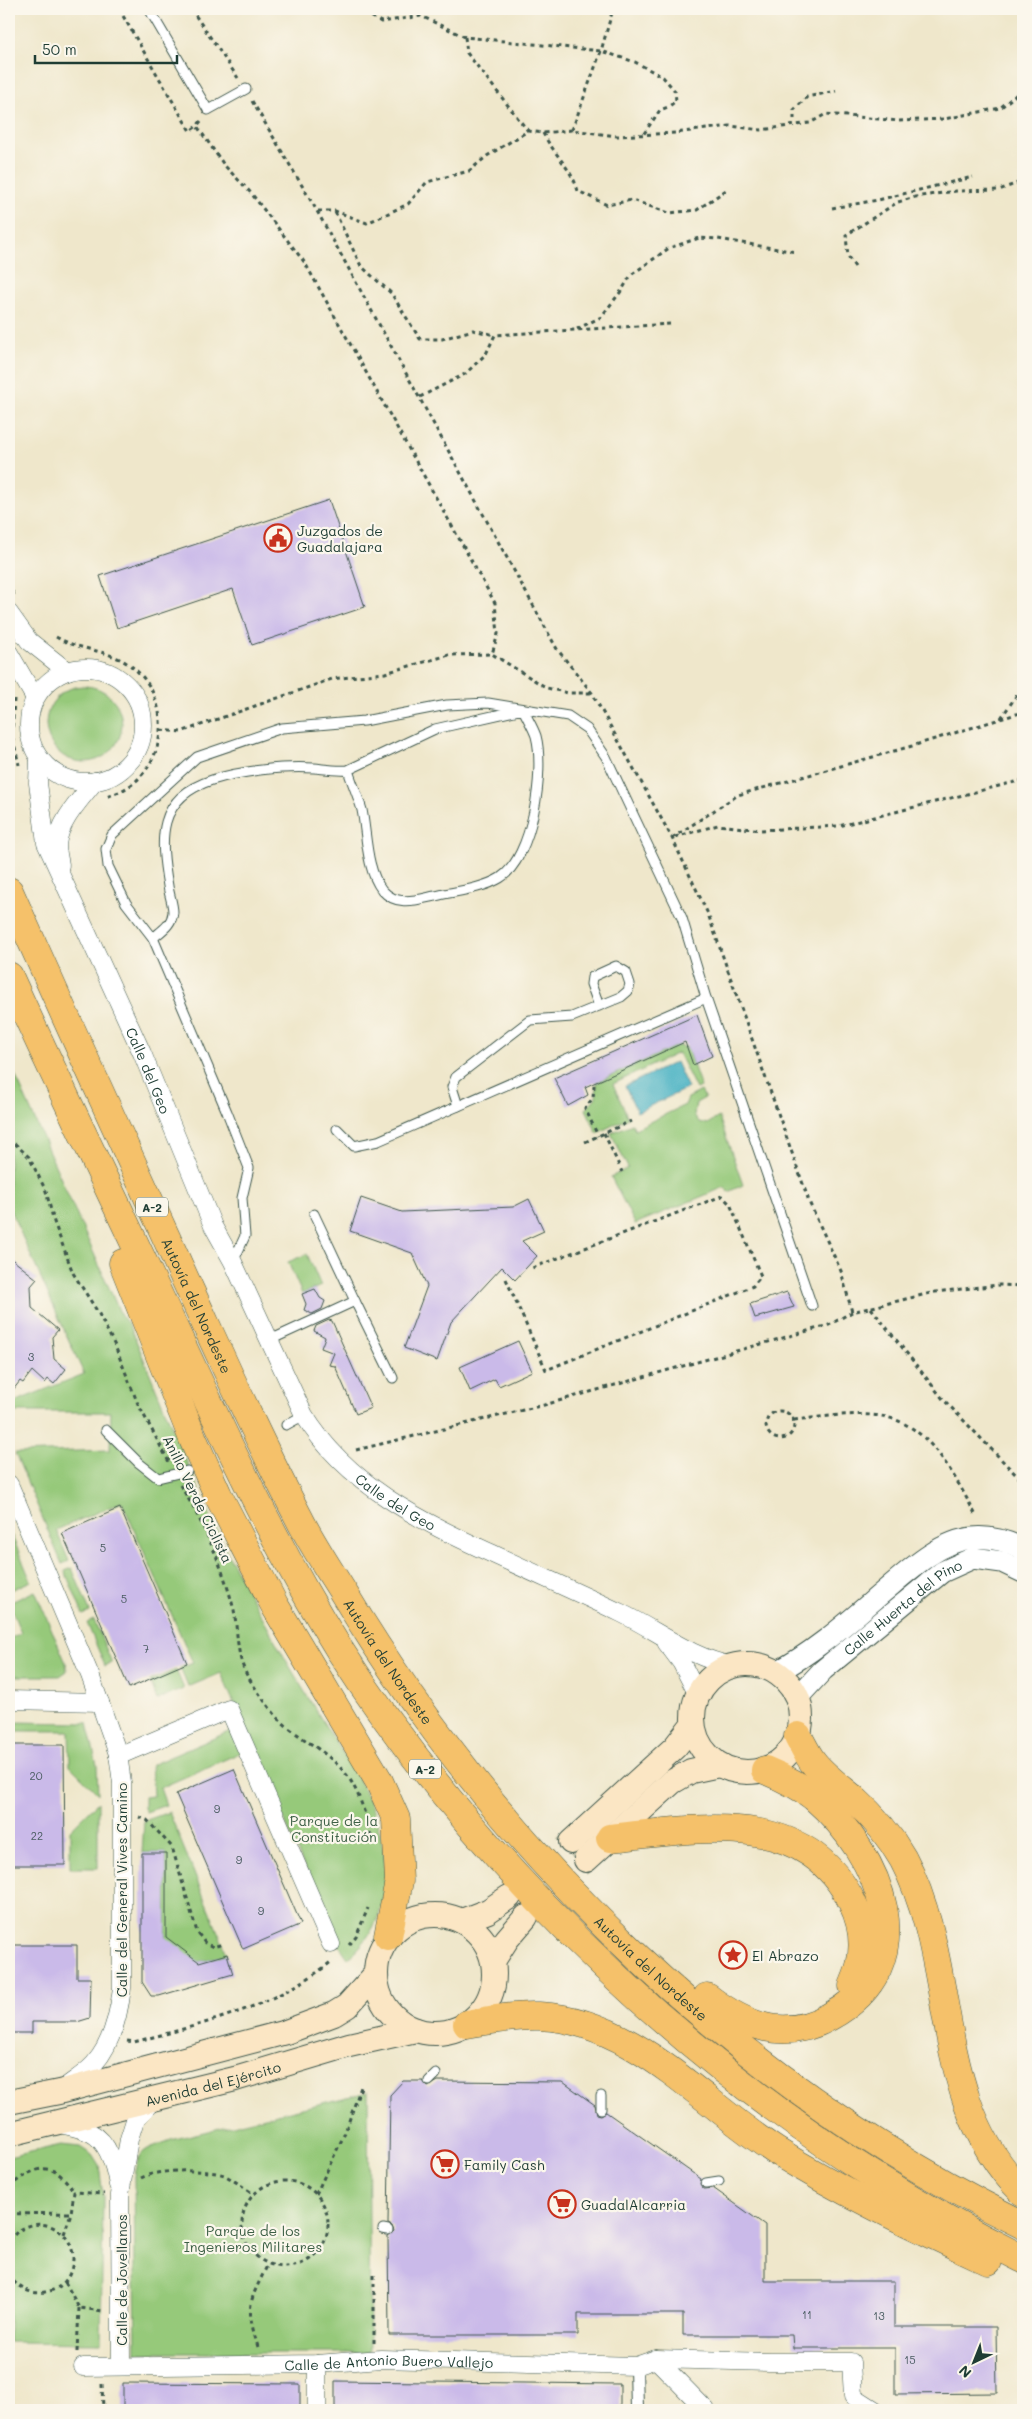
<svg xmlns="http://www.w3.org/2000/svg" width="1032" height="2419" font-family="Mali,sans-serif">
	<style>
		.green { fill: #96c97a; stroke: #5a8357 }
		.water { fill: #44b0c2; stroke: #32767b }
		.building { fill: #cabae9 }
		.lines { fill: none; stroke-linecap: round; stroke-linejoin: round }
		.secondary-tunnel { stroke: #c5c5ad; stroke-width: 24; stroke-dasharray: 24 12; stroke-linecap: butt }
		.service-casing { stroke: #3e564b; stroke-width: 11 }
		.pedestrian-casing { stroke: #3e564b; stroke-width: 14 }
		.minor-casing { stroke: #3e564b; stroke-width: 19 }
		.tertiary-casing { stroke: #3e564b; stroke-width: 23 }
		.secondary-casing { stroke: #3e564b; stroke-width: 26 }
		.motorway-casing { stroke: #3e564b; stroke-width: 29 }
		.path { stroke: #3e564b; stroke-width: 3; stroke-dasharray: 4 4; stroke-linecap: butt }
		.service { stroke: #fff; stroke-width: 9 }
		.pedestrian { stroke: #fff; stroke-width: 12 }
		.minor { stroke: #fff; stroke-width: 18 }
		.tertiary { stroke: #fff; stroke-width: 21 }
		.secondary { stroke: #fbe6c4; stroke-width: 24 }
		.motorway { stroke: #f5c16b; stroke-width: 28 }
		.labels { text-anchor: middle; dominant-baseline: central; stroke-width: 4.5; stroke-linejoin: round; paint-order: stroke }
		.number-label { font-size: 11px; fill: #4a5c61 }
		.shield { fill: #fbf7ec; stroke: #61756b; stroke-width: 1 }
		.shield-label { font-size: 12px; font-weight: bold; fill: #1f3d34 }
		.poi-label { font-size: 14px; fill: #1f3d34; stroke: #fbf7ec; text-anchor: start }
		.street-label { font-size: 14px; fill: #1f3d34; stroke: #fbf7ec }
		.park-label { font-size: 14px; fill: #3d6046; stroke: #fbf7ec }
	</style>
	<rect width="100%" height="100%" fill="#fbf7ec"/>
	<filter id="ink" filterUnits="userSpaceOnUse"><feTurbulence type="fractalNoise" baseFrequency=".02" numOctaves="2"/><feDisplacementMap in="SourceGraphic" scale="10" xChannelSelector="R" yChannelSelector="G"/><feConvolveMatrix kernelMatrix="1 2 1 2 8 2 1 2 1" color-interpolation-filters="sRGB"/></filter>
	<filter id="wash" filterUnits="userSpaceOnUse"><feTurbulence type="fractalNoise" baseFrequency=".0096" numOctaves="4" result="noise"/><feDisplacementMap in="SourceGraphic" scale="20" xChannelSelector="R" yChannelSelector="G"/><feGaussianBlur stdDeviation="1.12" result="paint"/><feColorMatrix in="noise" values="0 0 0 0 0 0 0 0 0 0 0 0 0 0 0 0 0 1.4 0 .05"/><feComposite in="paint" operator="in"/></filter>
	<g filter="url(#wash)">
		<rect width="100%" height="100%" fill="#efe7cb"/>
		<g class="green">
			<circle cx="84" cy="724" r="38"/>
			<path d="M678 1045 687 1048 701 1087 696 1089 678 1053 613 1084 628 1118 597 1133 586 1109 596 1097 597 1082Z"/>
			<path d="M9 1061 121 1315 130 1326C162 1402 192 1478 227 1552 241 1580 257 1608 272 1635 290 1668 310 1701 330 1733 351 1766 373 1799 381 1838 391 1882 385 1928 348 1958L336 1941 221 1673 188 1687 180 1668 193 1663 122 1502 56 1530 69 1561 62 1564 15 1453 110 1450 111 1412H9V1404L84 1374 9 1207Z"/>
			<path d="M701 1091 705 1098 696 1103 694 1115 699 1122 707 1124 719 1117 743 1185 728 1192 725 1187 635 1224 611 1177 628 1168 611 1133 632 1124 635 1129 685 1105 688 1098Z"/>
			<path d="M307 1254 321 1286 302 1294 288 1262Z"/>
			<path d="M12 1536 31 1581 9 1591V1538Z"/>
			<path d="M72 1568 90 1612 83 1615 65 1571Z"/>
			<path d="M35 1591 66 1663 67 1671 60 1676H9V1639L21 1633 9 1603Z"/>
			<path d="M94 1620 112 1663 105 1666 87 1623Z"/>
			<path d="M176 1670 184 1689 157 1700 150 1681Z"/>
			<path d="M9 1722 87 1723 97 1765 98 1794 70 1766 69 1731H9Z"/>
			<path d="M233 1730 242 1752 160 1788 166 1805 146 1812 144 1808V1797L153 1796 151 1765Z"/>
			<path d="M98 1802V1868H70V1830Z"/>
			<path d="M169 1812 227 1954 199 1962 166 1940V1853H142L144 1821Z"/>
			<path d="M368 2092 370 2353H136L134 2176C139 2147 146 2150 171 2140Z"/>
			<path d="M61 2145 80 2147 92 2155 99 2166 103 2196 101 2343 9 2342V2157Z"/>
		</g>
		<path class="water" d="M676 1062 688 1088 637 1112 625 1086Z"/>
		<g id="blocks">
			<g class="building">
				<path d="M329 500 365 607 252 645 233 589 117 628 100 576Z"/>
				<path d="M697 1015 712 1056 693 1065 685 1042 585 1087 588 1095 568 1106 554 1078Z"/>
				<path d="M361 1198 402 1212 513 1207 529 1199 544 1231 522 1241 537 1256 515 1280 502 1267 451 1322 437 1361 404 1348 427 1286 412 1253 350 1231Z"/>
				<path d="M9 1257 37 1279 31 1286 32 1308 58 1330 52 1337 54 1359 66 1369 54 1384 48 1379 45 1383 32 1371 23 1383 20 1381 9 1395Z"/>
				<path d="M315 1289 320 1298 325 1301 322 1309 312 1314 304 1310 306 1304 302 1294Z"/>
				<path d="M787 1292 794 1307 755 1318 750 1304Z"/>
				<path d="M329 1320 332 1321 371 1408 356 1414 335 1366 329 1365 334 1353 321 1348 325 1337 314 1331 316 1326Z"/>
				<path d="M518 1341 532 1371 499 1386 495 1379 470 1391 460 1367Z"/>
				<path d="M120 1508 187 1663 129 1688 62 1533Z"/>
				<path d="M9 1745H64L65 1865H9Z"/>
				<path d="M234 1769 301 1924 243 1949 176 1794Z"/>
				<path d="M142 1853H166V1937L199 1962 227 1954 233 1974 159 1996H151L142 1982Z"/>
				<path d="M9 1945H77V1978H91L90 2018 77 2022H32V2033H9Z"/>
				<path d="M403 2081H423L428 2087 438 2081 563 2082 595 2105 597 2114 601 2115 606 2112 701 2179 700 2184 703 2189 713 2188 765 2225V2281H894V2327H996L997 2393 895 2394V2348H793L792 2335H683V2314H578V2335H389L388 2236 394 2231 392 2226 388 2224 390 2095Z"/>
				<path d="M335 2381 620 2384V2410H335Z"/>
				<path d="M123 2383 300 2384V2410H123Z"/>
			</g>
		</g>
	</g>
	<g filter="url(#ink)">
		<use href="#blocks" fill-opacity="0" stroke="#3e564b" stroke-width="1"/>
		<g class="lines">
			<g class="secondary-tunnel">
				<path d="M510 1896 571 1842"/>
				<path d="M527 1915 586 1860"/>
			</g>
			<g class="service-casing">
				<g id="service">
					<path d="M149 9 208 110 246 89"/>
					<path d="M153 938C161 931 172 925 173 912 173 904 169 894 168 886 160 839 156 798 212 780 239 771 284 766 314 768 325 769 335 771 348 770L435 729 523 709C527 718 533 727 536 736 545 770 533 858 500 878 482 889 456 891 435 896 416 900 397 907 382 890 366 869 367 835 362 810 358 796 352 783 348 770"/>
					<path d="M706 998 812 1306"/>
					<path d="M458 1106 452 1087 456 1077 530 1020 572 1017 621 997 628 991 630 984 626 972 616 966 592 977 591 984 599 1006"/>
					<path d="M233 1262 245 1236 242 1198 249 1168 227 1112 153 938 126 903 108 866 106 849 112 835 197 757 282 728 364 721 447 705 488 703 568 716 587 729 606 757 682 918 706 998 378 1141 354 1146 337 1129"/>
					<path d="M355 1301 393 1378"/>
					<path d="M270 1340 355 1301 314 1214"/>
					<path d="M286 1425 304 1415"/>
					<path d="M106 1430 139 1463 158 1478 187 1471"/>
					<path d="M429 2081 436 2074"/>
					<path d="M601 2096V2109"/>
					<path d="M706 2183 719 2181"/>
					<path d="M383 2229 388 2230"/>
				</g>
			</g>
			<g class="pedestrian-casing">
				<path id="pedestrian" d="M636 2366 637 2410"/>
			</g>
			<g class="minor-casing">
				<g id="minor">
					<path d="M9 613 29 641 67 671"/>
					<path d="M9 653 35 698"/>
					<circle cx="86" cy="725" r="57"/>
					<path id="s1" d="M39 758 38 783 46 843 142 1053 213 1226 233 1262 304 1415C347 1485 421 1521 493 1554 536 1574 579 1593 621 1613 658 1631 691 1658 733 1666"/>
					<path d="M60 865C59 859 57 851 57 845 59 821 81 799 95 781"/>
					<path d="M9 1484 90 1675 118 1754 122 1783V1988C119 2013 112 2044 94 2064 86 2073 73 2081 63 2089"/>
					<path d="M666 1642 681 1662 698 1695"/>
					<path d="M9 1700 100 1702"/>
					<path d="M118 1756 229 1709 331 1944"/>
					<path d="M56 2123C67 2126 81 2128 91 2133 109 2142 115 2167 118 2185"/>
					<path d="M656 2359 770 2362H851L853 2396 875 2410"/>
					<path d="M317 2364V2410"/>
					<path d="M121 2365 120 2195 129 2139 135 2120 154 2099"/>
					<path id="s2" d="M83 2367 317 2364 381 2359 636 2366 656 2359 706 2410"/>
				</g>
			</g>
			<g class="tertiary-casing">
				<g id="tertiary">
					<path d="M775 1673C815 1652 848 1622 882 1593 906 1573 939 1541 972 1538 990 1536 1007 1541 1023 1549"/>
					<path id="s3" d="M797 1698 823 1670 942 1572 973 1558 1002 1562 1023 1572"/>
				</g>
			</g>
			<g class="secondary-casing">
				<g id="secondary">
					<circle cx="747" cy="1718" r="54"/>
					<path d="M571 1842 675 1747 693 1724"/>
					<path d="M586 1860 672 1782 691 1771 719 1765"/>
					<circle cx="435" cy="1974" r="59"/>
					<path d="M462 1921 488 1911 509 1897"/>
					<path d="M493 1961 507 1939 526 1917"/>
					<path d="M9 2102 59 2092 286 2032 334 2014 347 2006 375 1975"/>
					<path id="s4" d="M9 2134 235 2079 349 2045 416 2030"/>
				</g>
			</g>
			<g class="motorway-casing">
				<g id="motorway">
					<path id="s5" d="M9 891C69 1025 130 1159 191 1292 226 1368 260 1444 299 1518 312 1544 328 1568 343 1592 504 1861 742 2087 1023 2225"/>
					<path d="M9 976C59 1086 112 1194 163 1304 217 1421 271 1540 339 1649 396 1739 465 1823 538 1900 679 2048 839 2168 1023 2259"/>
					<path d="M123 1263 193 1439 218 1495 275 1606 379 1781 396 1819 399 1881 388 1936"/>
					<path d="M798 1736C803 1745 807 1754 813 1762 825 1777 841 1788 855 1800 873 1816 891 1838 903 1859 960 1966 929 2100 1023 2192"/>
					<path d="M610 1838C696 1829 804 1806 852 1902 866 1930 866 1958 853 1986"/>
					<path d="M707 1997C745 2026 784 2042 829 2017 927 1964 881 1855 814 1797 799 1785 782 1777 765 1770"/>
					<path d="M467 2024C491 2020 515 2015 539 2016 634 2020 700 2102 776 2151 843 2193 916 2227 988 2261"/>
				</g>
			</g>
			<g class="path">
				<path d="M119 9 190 131 197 126"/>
				<path d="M191 9 238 78"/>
				<path d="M349 9 366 13 381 22 421 16 465 37 601 51 635 62 663 77 675 91 676 101 668 107 660 110 643 135"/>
				<path d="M465 37 467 53 528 131"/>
				<path d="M252 101 317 211 557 649 592 693 672 838 708 914 810 1204 841 1271 852 1312"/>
				<path d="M794 119V110L807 97 836 91"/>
				<path d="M201 121 197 126 224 165 251 193 305 263 495 603 498 634 492 654"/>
				<path d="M572 130 601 51 613 9"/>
				<path d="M543 133C553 153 572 169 578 191L607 205 632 200 669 213 697 210 726 190"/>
				<path d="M832 208 878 200 973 177"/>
				<path d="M318 211H335L367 223 408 204 427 182 469 171 487 156 528 131 543 133 572 130 617 136 675 133 730 126 761 130 810 123 826 114 899 121 944 119 1000 108 1023 89"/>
				<path d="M335 212 361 266 391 293 420 339H442L473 330 495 335"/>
				<path d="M855 267 848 257 846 235 898 202 915 197 956 191 999 190 1023 181"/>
				<path d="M577 329 601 317 622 290 631 275 669 248 699 238 718 239 796 252"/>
				<path d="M420 397 465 374 486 354 495 335 670 324"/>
				<path d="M9 584 15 597"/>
				<path d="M56 637C80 651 109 649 131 666 168 694 170 750 136 781 127 789 117 793 106 797"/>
				<path d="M14 699 12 735 19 765"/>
				<path d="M1001 718 1023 686"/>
				<path d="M161 730 181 732 332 679 385 673 449 655 492 654 547 688 568 693H592"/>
				<path d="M675 837 718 825 761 830 839 826 1023 780"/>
				<path d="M672 838 738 795 912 746 1023 712"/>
				<path d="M594 1085 593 1098 585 1108 598 1136"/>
				<path d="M604 1133 622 1172"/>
				<path d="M9 1138 29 1157 46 1191 54 1222 73 1273 99 1314 115 1346 138 1404 169 1462"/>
				<path d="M585 1142 631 1121"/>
				<path d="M506 1279 546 1370 753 1286 761 1276 730 1204 722 1196 532 1268"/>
				<path d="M871 1308 943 1399 1023 1482"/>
				<circle cx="780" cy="1425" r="14"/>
				<path d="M794 1420C822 1417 852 1412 881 1416 931 1424 955 1478 977 1517"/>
				<path d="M356 1450 544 1405 829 1325 852 1312 935 1292 999 1285 1023 1286"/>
				<path d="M180 1485C204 1523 223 1567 234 1610 238 1632 236 1657 248 1677 258 1692 269 1709 282 1722 303 1741 332 1754 349 1778 362 1798 368 1823 373 1846"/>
				<path d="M139 1817 147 1820 172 1847 197 1932 205 1943 213 1947 223 1944"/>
				<path d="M349 1945 356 1937 368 1908"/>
				<path d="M127 2041 134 2042C203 2024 276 2007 332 1961"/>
				<path d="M141 2178C156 2169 207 2169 224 2175 234 2180 244 2188 254 2194"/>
				<circle cx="285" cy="2224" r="43"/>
				<path d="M9 2187C35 2166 53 2158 74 2192"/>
				<path d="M316 2194 344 2135 362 2084"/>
				<path d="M9 2214 71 2213 74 2192 104 2194"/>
				<path d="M64 2234 71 2213"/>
				<path d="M9 2241C35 2204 88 2234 69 2275 65 2284 55 2291 45 2292 30 2295 18 2288 9 2276"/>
				<path d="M65 2282 79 2308 103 2311"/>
				<path d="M374 2343V2271"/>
				<path d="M258 2347C245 2304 249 2303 268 2264"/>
				<path d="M77 2352 79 2308"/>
				<path d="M102 2384 103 2410"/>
			</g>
			<use href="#service" class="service"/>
			<use href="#pedestrian" class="pedestrian"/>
			<use href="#minor" class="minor"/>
			<use href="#tertiary" class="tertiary"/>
			<use href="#secondary" class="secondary"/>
			<use href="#motorway" class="motorway"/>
		</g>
	</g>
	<defs>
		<g id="civic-ring" transform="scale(1.4375)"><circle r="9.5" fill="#fbf7ec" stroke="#c8321e" stroke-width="1.5"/><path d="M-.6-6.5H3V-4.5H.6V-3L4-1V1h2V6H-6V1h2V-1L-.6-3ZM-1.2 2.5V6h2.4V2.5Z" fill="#c8321e"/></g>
		<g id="sight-ring" transform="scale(1.4375)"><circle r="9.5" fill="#fbf7ec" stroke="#c8321e" stroke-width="1.5"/><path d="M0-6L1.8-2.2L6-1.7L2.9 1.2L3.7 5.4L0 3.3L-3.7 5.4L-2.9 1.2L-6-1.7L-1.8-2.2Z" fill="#c8321e"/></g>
		<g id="supermarket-ring" transform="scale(1.4375)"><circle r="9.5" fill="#fbf7ec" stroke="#c8321e" stroke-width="1.5"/><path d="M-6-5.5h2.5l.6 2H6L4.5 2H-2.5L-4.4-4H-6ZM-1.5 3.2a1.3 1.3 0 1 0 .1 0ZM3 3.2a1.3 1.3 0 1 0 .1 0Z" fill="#c8321e"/></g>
	</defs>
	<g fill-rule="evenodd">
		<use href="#civic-ring" x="278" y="538"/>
		<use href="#sight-ring" x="733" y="1955"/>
		<use href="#supermarket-ring" x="445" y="2164"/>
		<use href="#supermarket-ring" x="562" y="2204"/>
	</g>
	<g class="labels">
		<g class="number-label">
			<text x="31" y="1356">3</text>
			<text x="103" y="1547">5</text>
			<text x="124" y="1598">5</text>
			<text x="146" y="1648">7</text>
			<text x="36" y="1775">20</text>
			<text x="217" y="1808">9</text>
			<text x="37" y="1835">22</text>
			<text x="239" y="1859">9</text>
			<text x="261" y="1910">9</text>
			<text x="807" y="2314">11</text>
			<text x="879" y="2315">13</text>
			<text x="910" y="2359">15</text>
		</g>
		<g class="shield">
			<rect x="136" y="1197.5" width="32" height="19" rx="4"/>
			<rect x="409" y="1759.5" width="32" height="19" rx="4"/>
		</g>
		<g class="shield-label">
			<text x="152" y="1207">A-2</text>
			<text x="425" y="1769">A-2</text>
		</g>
		<g class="poi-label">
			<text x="297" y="530">Juzgados de<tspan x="297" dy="16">Guadalajara</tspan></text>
			<text x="752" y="1955">El Abrazo</text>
			<text x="464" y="2164">Family Cash</text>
			<text x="581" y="2204">GuadalAlcarria</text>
		</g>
		<g class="street-label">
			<text stroke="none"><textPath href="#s1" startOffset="335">Calle del Geo</textPath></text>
			<text stroke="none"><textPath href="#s5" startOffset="455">Autovía del Nordeste</textPath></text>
			<text transform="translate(198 1499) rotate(64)">Anillo Verde Ciclista</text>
			<text stroke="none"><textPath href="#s1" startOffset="841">Calle del Geo</textPath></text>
			<text stroke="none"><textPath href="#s3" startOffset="140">Calle Huerta del Pino</textPath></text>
			<text stroke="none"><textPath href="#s5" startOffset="860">Autovía del Nordeste</textPath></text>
			<text transform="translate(121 1890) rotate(-90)">Calle del General Vives Camino</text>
			<text stroke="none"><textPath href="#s5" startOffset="1265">Autovía del Nordeste</textPath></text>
			<text stroke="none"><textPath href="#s4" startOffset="210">Avenida del Ejército</textPath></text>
			<text transform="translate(121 2280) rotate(-90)">Calle de Jovellanos</text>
			<text stroke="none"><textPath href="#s2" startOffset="306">Calle de Antonio Buero Vallejo</textPath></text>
		</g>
		<g class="park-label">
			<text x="334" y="1820">Parque de la<tspan x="334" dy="16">Constitución</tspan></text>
			<text x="253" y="2230">Parque de los<tspan x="253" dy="16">Ingenieros Militares</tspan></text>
		</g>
	</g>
	<rect width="1032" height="2419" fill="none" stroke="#fbf7ec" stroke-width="30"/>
	<g transform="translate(974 2362) rotate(223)" stroke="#fbf7ec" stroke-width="4" paint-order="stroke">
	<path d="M0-4L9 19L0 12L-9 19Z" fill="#1f3d34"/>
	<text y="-8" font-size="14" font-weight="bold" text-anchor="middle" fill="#1f3d34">N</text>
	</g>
	<path d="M35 55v8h142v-8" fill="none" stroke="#1f3d34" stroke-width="2.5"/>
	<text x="42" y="55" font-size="15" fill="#1f3d34" stroke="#fbf7ec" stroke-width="4" paint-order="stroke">50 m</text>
</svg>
